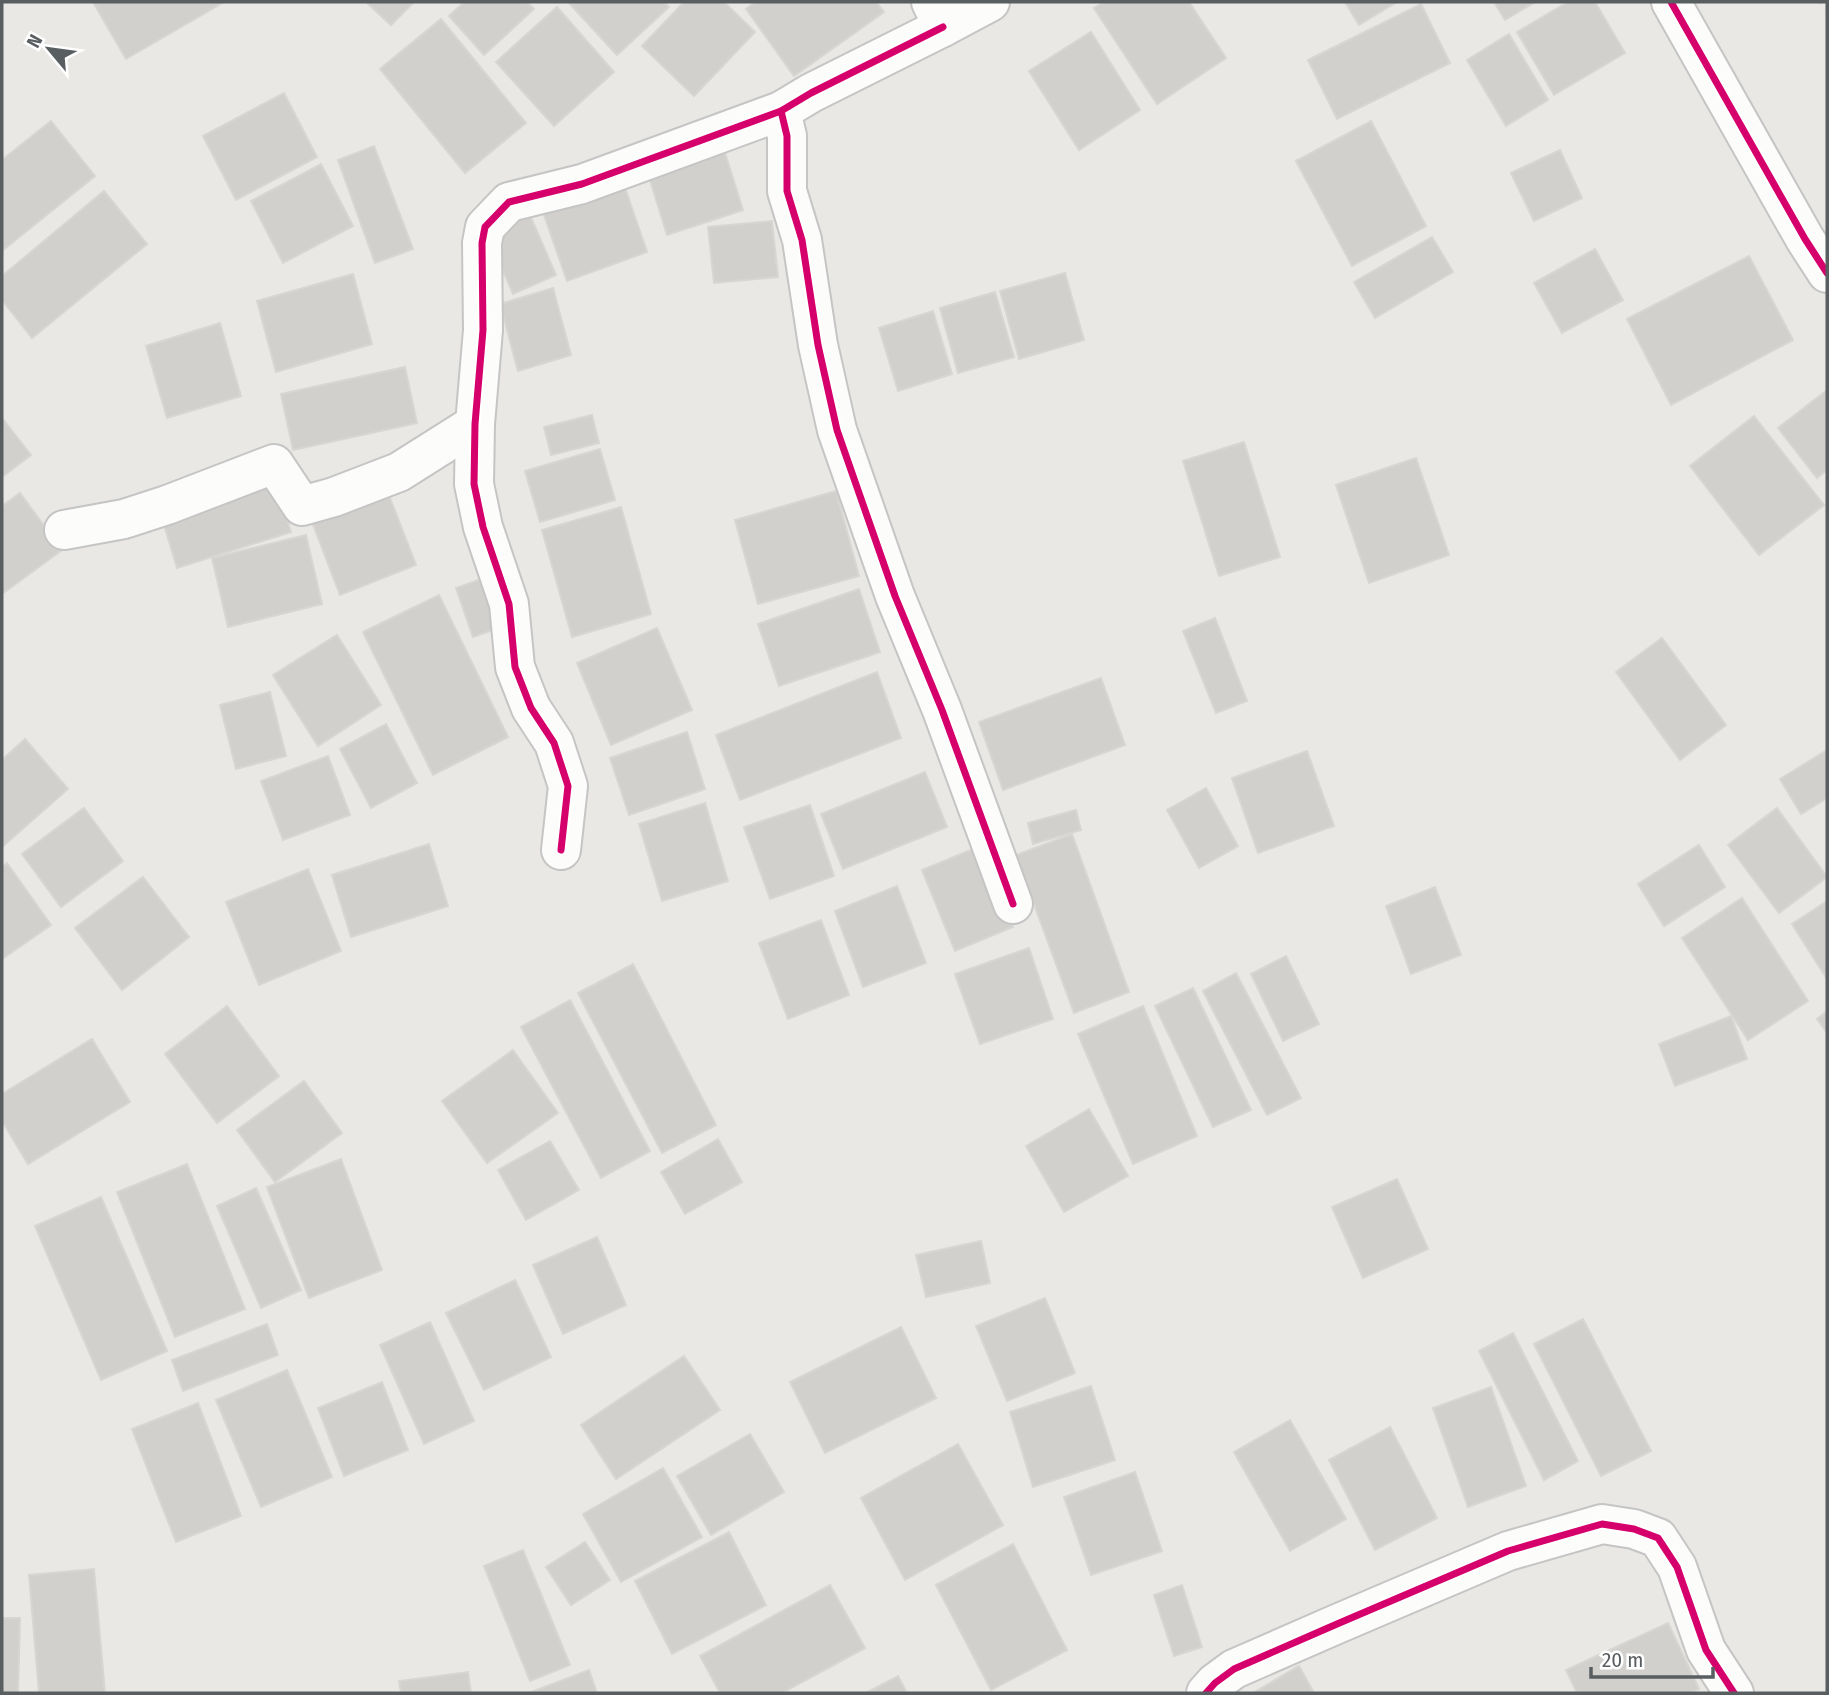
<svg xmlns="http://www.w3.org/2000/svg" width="1829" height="1695" font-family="'Fira Sans Condensed',sans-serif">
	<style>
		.building { fill: #d1d0cd; stroke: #d8d6d3; stroke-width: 2 }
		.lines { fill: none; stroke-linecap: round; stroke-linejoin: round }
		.minor-casing { stroke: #c5c5c5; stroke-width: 42 }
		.minor { stroke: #fcfcfb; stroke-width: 38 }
		.rail { stroke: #e0e1e1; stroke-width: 5; stroke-dasharray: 2 9; stroke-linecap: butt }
		.cycleway-casing { stroke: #fff; stroke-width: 11 }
		.cycleway { stroke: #d6006c; stroke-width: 7 }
	</style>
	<rect width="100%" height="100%" fill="#e9e8e4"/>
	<g class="building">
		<path d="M93 2H224L126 59Z"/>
		<path d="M366 2H414L391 25Z"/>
		<path d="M464 2H527L534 9 484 55 449 16Z"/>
		<path d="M568 2H664L669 7 617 55Z"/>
		<path d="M684 2H724L755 32 694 96 642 46Z"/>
		<path d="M755 2H876L884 12 794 76 746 9Z"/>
		<path d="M1104 2H1189L1226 58 1157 104 1094 8Z"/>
		<path d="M1345 2H1397L1359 25Z"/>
		<path d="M1494 2H1535L1505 20Z"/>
		<path d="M1568 2H1595L1625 53 1554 95 1517 32Z"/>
		<path d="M1421 4 1450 63 1337 119 1308 60Z"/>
		<path d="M557 7 614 72 554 126 496 62Z"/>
		<path d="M441 19 526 123 465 173 380 69Z"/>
		<path d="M1091 32 1140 110 1079 150 1029 71Z"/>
		<path d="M1509 34 1548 100 1506 126 1467 60Z"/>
		<path d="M284 93 317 157 236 200 203 136Z"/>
		<path d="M51 121 95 176 2 251V160Z"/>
		<path d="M1371 121 1426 226 1352 266 1296 161Z"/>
		<path d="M721 140 743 210 667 235 645 164Z"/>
		<path d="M374 146 413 249 375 263 338 160Z"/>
		<path d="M1560 150 1582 198 1534 221 1511 173Z"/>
		<path d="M321 164 353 226 283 263 251 201Z"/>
		<path d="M622 179 647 252 567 281 542 209Z"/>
		<path d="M104 191 147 244 32 338 2 300V276Z"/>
		<path d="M529 213 556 275 513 294 486 232Z"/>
		<path d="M772 221 778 277 714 283 708 227Z"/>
		<path d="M1432 237 1453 272 1375 318 1354 282Z"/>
		<path d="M1595 249 1623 300 1562 333 1534 283Z"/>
		<path d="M1749 256 1793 340 1671 405 1627 319Z"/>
		<path d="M1065 273 1084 340 1019 359 1000 291Z"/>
		<path d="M353 274 372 344 276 372 257 301Z"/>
		<path d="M553 288 571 355 518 371 500 304Z"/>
		<path d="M995 292 1014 357 958 373 940 308Z"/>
		<path d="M933 311 952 374 898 391 879 328Z"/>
		<path d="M220 323 241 396 167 418 146 346Z"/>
		<path d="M405 367 417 423 293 450 281 394Z"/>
		<path d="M1827 390V470L1817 478 1778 428Z"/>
		<path d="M592 415 599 443 551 455 544 427Z"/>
		<path d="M1754 416 1824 505 1759 555 1690 466Z"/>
		<path d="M2 418 31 455 2 477Z"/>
		<path d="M1244 442 1280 557 1219 576 1183 461Z"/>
		<path d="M600 449 615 500 540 522 525 471Z"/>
		<path d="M1416 458 1449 555 1369 583 1336 485Z"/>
		<path d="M275 480 291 532 177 568 161 515Z"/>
		<path d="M385 485 416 565 340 595 309 514Z"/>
		<path d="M836 491 859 576 758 604 735 520Z"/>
		<path d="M20 493 62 550 2 594V506Z"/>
		<path d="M621 507 651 614 572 637 542 530Z"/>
		<path d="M306 535 322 604 228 627 212 558Z"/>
		<path d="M481 579 499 628 473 637 456 588Z"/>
		<path d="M859 589 880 652 779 686 758 624Z"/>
		<path d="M439 595 508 737 433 775 363 632Z"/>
		<path d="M1215 618 1247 701 1216 713 1183 631Z"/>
		<path d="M657 628 692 710 611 745 577 663Z"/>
		<path d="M337 635 381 705 318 746 273 675Z"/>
		<path d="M1662 638 1726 725 1680 760 1616 672Z"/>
		<path d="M877 672 901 738 740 800 716 735Z"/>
		<path d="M1101 678 1125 745 1003 790 979 722Z"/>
		<path d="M270 692 286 756 236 769 220 705Z"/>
		<path d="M386 724 417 783 371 808 340 749Z"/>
		<path d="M687 732 705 789 629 815 610 758Z"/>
		<path d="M25 739 68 789 2 847V760Z"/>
		<path d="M1827 750V798L1801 814 1780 779Z"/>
		<path d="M1307 751 1334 826 1258 853 1232 778Z"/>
		<path d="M328 756 350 815 283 840 261 781Z"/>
		<path d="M925 772 947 827 843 869 821 814Z"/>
		<path d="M1206 788 1238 846 1199 868 1167 810Z"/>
		<path d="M705 803 728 881 662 901 639 824Z"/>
		<path d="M810 805 834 876 770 899 744 827Z"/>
		<path d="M84 808 123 861 61 907 22 854Z"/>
		<path d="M1777 808 1827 877 1779 913 1728 845Z"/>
		<path d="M1076 810 1081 830 1033 844 1028 823Z"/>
		<path d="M1072 834 1129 992 1074 1013 1016 855Z"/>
		<path d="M429 844 448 906 351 937 332 875Z"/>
		<path d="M1699 845 1725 887 1664 926 1638 884Z"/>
		<path d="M980 846 1013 927 955 951 922 870Z"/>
		<path d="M7 863 51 925 2 959V867Z"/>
		<path d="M308 869 341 951 259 985 226 902Z"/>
		<path d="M143 877 189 937 122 990 75 928Z"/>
		<path d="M897 886 926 963 863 987 835 911Z"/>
		<path d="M1435 887 1461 955 1411 974 1386 906Z"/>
		<path d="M1742 898 1808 1001 1748 1040 1682 938Z"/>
		<path d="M1827 901V979L1792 924Z"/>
		<path d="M821 920 849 995 788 1019 759 943Z"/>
		<path d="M1029 948 1053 1019 980 1044 955 974Z"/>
		<path d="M1286 956 1319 1024 1283 1041 1251 974Z"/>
		<path d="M633 964 716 1125 662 1153 578 993Z"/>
		<path d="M1236 973 1301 1098 1267 1115 1203 991Z"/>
		<path d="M1193 988 1251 1110 1213 1127 1155 1006Z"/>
		<path d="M570 1000 650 1151 601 1178 521 1027Z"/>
		<path d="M227 1006 279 1076 217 1123 165 1054Z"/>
		<path d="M1143 1006 1197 1136 1133 1164 1078 1034Z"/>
		<path d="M1827 1011V1033L1817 1019Z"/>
		<path d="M1731 1016 1747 1059 1675 1086 1659 1044Z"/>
		<path d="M92 1039 130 1102 28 1164 2 1121V1094Z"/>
		<path d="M513 1050 558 1113 487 1163 442 1101Z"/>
		<path d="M304 1081 342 1133 275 1182 237 1130Z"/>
		<path d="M1089 1109 1128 1176 1064 1212 1026 1146Z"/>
		<path d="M718 1139 742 1182 685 1214 661 1172Z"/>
		<path d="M550 1141 579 1190 526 1220 498 1170Z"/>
		<path d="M341 1159 382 1270 309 1298 267 1187Z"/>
		<path d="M187 1164 245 1309 175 1337 117 1192Z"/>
		<path d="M1397 1179 1428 1249 1363 1278 1332 1207Z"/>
		<path d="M256 1188 301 1290 261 1308 217 1206Z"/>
		<path d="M101 1197 167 1351 101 1380 35 1226Z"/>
		<path d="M597 1237 626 1305 563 1334 533 1265Z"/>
		<path d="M981 1241 990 1283 926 1297 916 1255Z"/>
		<path d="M515 1280 551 1357 484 1390 446 1313Z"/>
		<path d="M1045 1298 1075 1373 1007 1401 976 1326Z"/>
		<path d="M1583 1319 1651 1451 1601 1476 1534 1344Z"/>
		<path d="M430 1322 474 1421 424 1444 380 1345Z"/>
		<path d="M267 1324 278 1355 183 1391 172 1360Z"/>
		<path d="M901 1327 936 1398 825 1453 790 1382Z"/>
		<path d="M1513 1333 1578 1461 1544 1480 1479 1351Z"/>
		<path d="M684 1356 720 1410 616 1479 581 1425Z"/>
		<path d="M287 1370 332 1477 261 1507 216 1400Z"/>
		<path d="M382 1382 408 1450 344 1476 318 1408Z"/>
		<path d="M1091 1386 1115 1460 1033 1487 1010 1412Z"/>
		<path d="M1491 1387 1526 1486 1468 1507 1433 1408Z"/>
		<path d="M198 1403 241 1516 176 1542 132 1429Z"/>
		<path d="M1290 1420 1346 1519 1290 1551 1234 1452Z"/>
		<path d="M1390 1427 1437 1518 1375 1550 1329 1460Z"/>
		<path d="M750 1434 784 1492 711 1535 677 1476Z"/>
		<path d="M958 1444 1003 1525 905 1580 861 1498Z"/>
		<path d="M663 1468 702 1537 621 1582 583 1514Z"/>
		<path d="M1135 1472 1162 1551 1091 1575 1064 1497Z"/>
		<path d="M729 1532 766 1605 672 1654 635 1581Z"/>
		<path d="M585 1542 610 1580 571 1605 546 1567Z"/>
		<path d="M1013 1544 1067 1650 991 1690 936 1585Z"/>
		<path d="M523 1550 570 1665 530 1681 484 1566Z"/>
		<path d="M94 1569 105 1693H39L29 1575Z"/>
		<path d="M830 1585 865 1648 782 1693H720L700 1656Z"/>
		<path d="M1182 1585 1202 1647 1174 1656 1154 1595Z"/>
		<path d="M2 1618H20L18 1693H2Z"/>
		<path d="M1668 1623 1699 1689 1689 1693H1577L1566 1670Z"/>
		<path d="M1299 1666 1314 1693H1253Z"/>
		<path d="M589 1670 597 1693H529Z"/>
		<path d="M468 1672 471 1693H401L399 1681Z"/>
		<path d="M898 1676 907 1693H866Z"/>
	</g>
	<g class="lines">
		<g class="minor-casing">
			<g id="minor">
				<path d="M931 2 943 27 990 2"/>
				<path d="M1671 2 1805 239 1827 273"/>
				<path d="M943 27 811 93 781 111 787 136V191L802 240 818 345 837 430 895 596 942 710 1013 904"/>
				<path d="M64 530 124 519 167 505 274 464 302 506 334 497 399 472 475 424"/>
				<path d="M561 850 568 786 554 743 531 708 515 667 509 604 483 527 474 484 475 424 483 330 482 243 485 227 509 202 582 184 781 111"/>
				<path d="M1206 1693 1215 1683 1234 1669 1337 1624 1508 1551 1602 1524 1634 1529 1658 1538 1677 1567 1706 1650 1734 1693"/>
			</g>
		</g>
		<use href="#minor" class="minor"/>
		<path class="rail" d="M1821 2 1827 13"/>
		<g class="cycleway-casing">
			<g id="cycleway">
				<path d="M1671 2 1805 239 1827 273"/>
				<path d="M943 27 811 93 781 111 787 136V191L802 240 818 345 837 430 895 596 942 710 1013 904"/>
				<path d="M561 850 568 786 554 743 531 708 515 667 509 604 483 527 474 484 475 424 483 330 482 243 485 227 509 202 582 184 781 111"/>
				<path d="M1206 1693 1215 1683 1234 1669 1337 1624 1508 1551 1602 1524 1634 1529 1658 1538 1677 1567 1706 1650 1734 1693"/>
			</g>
		</g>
		<use href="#cycleway" class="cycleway"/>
	</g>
	<rect width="1829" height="1695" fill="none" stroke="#595e61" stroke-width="7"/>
	<g transform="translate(49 49) rotate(299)" stroke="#ffffff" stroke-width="5" paint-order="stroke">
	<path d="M0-5L12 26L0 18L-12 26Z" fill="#595e61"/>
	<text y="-10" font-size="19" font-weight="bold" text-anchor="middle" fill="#595e61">N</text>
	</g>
	<path d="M1591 1667v10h122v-10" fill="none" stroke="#595e61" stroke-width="3.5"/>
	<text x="1602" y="1667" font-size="21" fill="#595e61" stroke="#ffffff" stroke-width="5" paint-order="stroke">20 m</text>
</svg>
